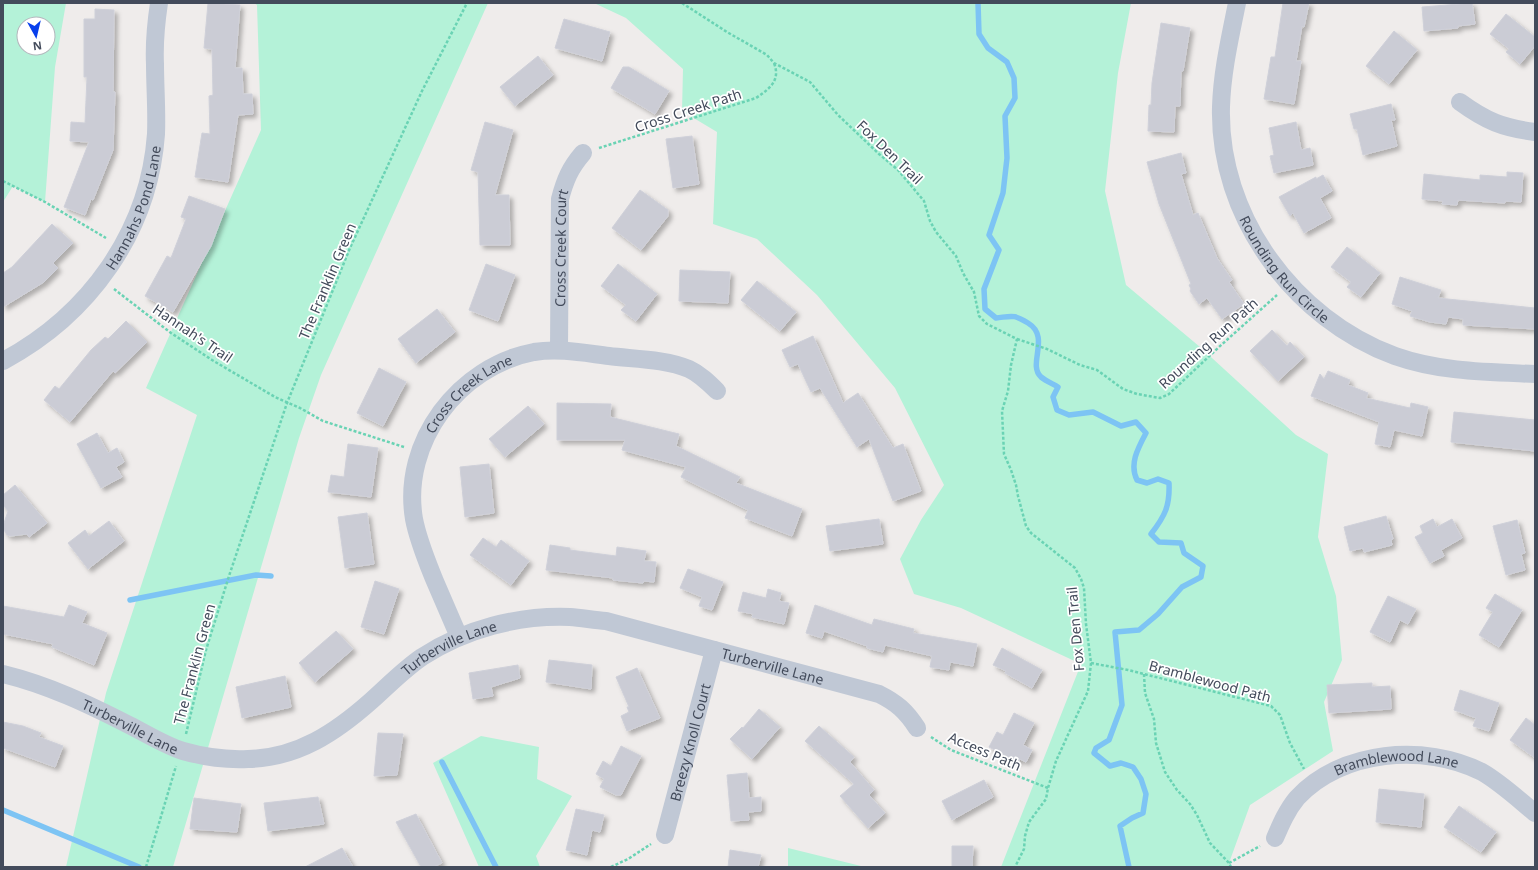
<svg xmlns="http://www.w3.org/2000/svg" width="1538" height="870" font-family="'Noto Sans',sans-serif">
	<style>
		.green { fill: #b4f2d8; fill-rule: evenodd }
		.lines { fill: none; stroke-linecap: round; stroke-linejoin: round }
		.stream { stroke: #7dc4f4; stroke-width: 5.5 }
		.building { fill: #cbccd5; stroke: #cfd0d9; filter: url(#shadow) }
		.path { stroke: #6ad3b4; stroke-width: 2.5; stroke-dasharray: 3 2; stroke-linecap: butt }
		.minor { stroke: #c0c8d5; stroke-width: 18 }
		.labels { text-anchor: middle; dominant-baseline: central; stroke-width: 3.5; stroke-linejoin: round; paint-order: stroke }
		.street-label { font-size: 14px; fill: #434b5b; stroke: #fff }
	</style>
	<defs>
		<filter id="shadow"><feDropShadow dx="3.5" dy="3.5" stdDeviation="2" flood-color="#0004"/></filter>
	</defs>
	<rect width="100%" height="100%" fill="#efeceb"/>
	<g class="green">
		<path d="M3 3H66L55 67 45 202 13 186 3 202ZM24 24H48V48H24Z"/>
		<path d="M254 3H488L321 375 299 438 173 867H66L106 693 197 415 146 388 261 130 257 5Z"/>
		<path d="M594 3H1131L1118 73 1105 191 1126 285 1200 347 1296 435 1328 454 1318 537 1336 596 1342 660 1324 702 1333 751 1250 805 1229 863 1232 867H1001L1081 664 961 608 914 594 900 559 921 520 944 485 895 388 817 295 757 239 713 224 717 132 682 111 683 69 626 18Z"/>
		<path d="M481 736 539 747 537 779 572 796 536 856 540 867H479L433 763Z"/>
		<path d="M788 848 861 866 862 867H788Z"/>
	</g>
	<g class="lines">
		<g class="stream">
			<path d="M978 3 979 34 988 48 1007 62 1014 78 1015 98 1005 116 1007 158 1003 193 989 235 999 250 984 289 985 309 996 318C1013 316 1013 314 1028 323 1051 337 1027 364 1041 377 1046 381 1053 384 1058 387L1053 397 1057 410 1069 415 1093 412 1121 426 1136 422 1146 433C1138 448 1129 464 1137 480L1147 483 1158 479 1169 483C1170 506 1165 516 1151 534L1159 542 1181 543 1184 553 1203 566 1201 577 1182 587 1158 614 1139 630 1115 632 1122 705 1109 740 1096 748 1094 753 1110 766 1121 763 1133 767 1141 779 1146 794 1143 813 1132 818 1120 826 1129 867"/>
			<path d="M130 600 256 575 271 576"/>
			<path d="M442 762 496 867"/>
			<path d="M3 810 139 867"/>
		</g>
	</g>
	<g class="building">
		<path d="M208 3 240 5 235 68H242L243 94H252L253 114 238 115 228 182 195 177 202 133 210 134 209 96 213 95 212 49 204 48Z"/>
		<path d="M1283 3H1309L1304 27 1302 26 1296 61H1301L1294 104 1264 99 1271 57H1275Z"/>
		<path d="M1472 3 1475 24 1458 26V28L1424 31 1422 7Z"/>
		<path d="M95 9 114 10 113 92H115L113 150 93 200 91 199 85 215 64 207 89 142 70 141 71 122 85 123 87 77H84V19H95Z"/>
		<path d="M1506 14 1535 37V46L1520 64 1506 52 1509 49 1490 34Z"/>
		<path d="M564 19 610 32 602 61 555 48Z"/>
		<path d="M1161 23 1190 28 1183 71H1181L1180 106H1175L1174 132 1148 131 1149 105H1151L1152 83Z"/>
		<path d="M1394 31 1417 50 1389 84 1366 66Z"/>
		<path d="M538 56 553 75 515 106 500 87Z"/>
		<path d="M623 67H629L669 91 655 114 611 88Z"/>
		<path d="M1391 104 1395 120H1391L1397 146 1363 155 1357 129H1354L1350 114Z"/>
		<path d="M485 122 513 130 495 195H509L510 245H480L478 172 471 170Z"/>
		<path d="M1296 122 1301 150 1310 148 1313 165 1274 173 1270 156 1274 155 1269 128Z"/>
		<path d="M692 136 699 184 673 188 666 139Z"/>
		<path d="M1181 153 1186 173 1181 174 1193 215 1198 213 1217 258 1232 280 1229 282 1244 304 1222 319 1207 298 1199 304 1190 291 1191 289 1189 285 1191 284 1159 204 1147 162Z"/>
		<path d="M1507 172 1523 173 1521 202 1505 201V203L1458 200 1457 205 1442 204 1443 201 1422 199 1424 174 1480 180V175L1507 177Z"/>
		<path d="M1323 175 1332 191 1320 198 1331 218 1304 233 1293 213 1290 216 1279 197 1316 177V179Z"/>
		<path d="M640 190 668 210V216L641 250 612 228Z"/>
		<path d="M189 196 225 209 211 246 173 312 145 296 167 256 171 258 186 219 181 217Z"/>
		<path d="M52 224 73 243 53 263 58 268 44 282 3 307V273L12 267Z"/>
		<path d="M1347 247 1380 273 1361 297 1347 287 1351 282 1331 267Z"/>
		<path d="M486 264 515 275 498 321 469 310Z"/>
		<path d="M618 264 657 294 636 321 621 310 626 305 601 286Z"/>
		<path d="M680 270 730 272 728 303 679 301Z"/>
		<path d="M1400 277 1441 290 1438 298 1535 308V329L1463 325V319L1448 317 1446 324 1430 322 1410 316 1412 311 1392 304Z"/>
		<path d="M757 281 796 312 780 331 741 300Z"/>
		<path d="M437 309 455 332 416 363 398 339Z"/>
		<path d="M126 321 147 342 115 373 113 371 70 422 44 400 55 386 59 389 91 350 105 337 108 339Z"/>
		<path d="M1272 330 1287 346 1290 342 1304 357 1278 381 1250 351Z"/>
		<path d="M813 336 843 403 858 393 893 448 903 444 921 491 893 501 869 439 857 447 820 388 811 392 798 364 790 367 782 350Z"/>
		<path d="M379 368 406 382 383 426 357 413Z"/>
		<path d="M1328 371 1350 380 1348 385 1368 393 1366 398 1410 408 1411 403 1428 407 1422 436 1394 430 1390 447 1375 444 1379 422 1311 396 1320 374 1324 379Z"/>
		<path d="M557 403 611 404 610 417 679 434 676 446 740 477 736 483 802 509 792 536 745 518 748 510 681 477 686 467 622 450 625 440H557Z"/>
		<path d="M528 406 544 424 505 457 489 439Z"/>
		<path d="M1454 412 1535 420V451L1451 442Z"/>
		<path d="M97 433 108 453 117 448 124 462 116 467 122 477 101 488 77 444Z"/>
		<path d="M348 444 378 448 371 497 328 492 331 475 344 477Z"/>
		<path d="M489 464 494 513 465 517 460 467Z"/>
		<path d="M15 485 47 523 29 537 27 534 11 536 7 535 4 530 3 526 8 511 3 505V495Z"/>
		<path d="M367 513 374 564 345 568 338 517Z"/>
		<path d="M1386 516 1393 539 1391 540 1392 545 1364 552 1363 548 1350 551 1344 527Z"/>
		<path d="M879 519 883 544 830 551 826 526Z"/>
		<path d="M1433 519 1437 527 1452 519 1462 538 1441 550 1444 556 1430 563 1415 537 1423 533 1420 526Z"/>
		<path d="M1517 520 1525 553 1521 554 1525 570 1506 575 1493 526Z"/>
		<path d="M109 521 124 541 88 569 68 543 85 530 89 536Z"/>
		<path d="M483 538 496 547 501 540 529 561 511 585 470 555Z"/>
		<path d="M550 545 570 548V550L616 556 617 547 646 551 644 561 656 562 654 582 644 581 643 583 613 580V578L546 570Z"/>
		<path d="M688 569 723 582 712 610 699 606 702 597 680 588Z"/>
		<path d="M375 581 399 589 384 634 361 627Z"/>
		<path d="M768 589 781 593 779 601 789 603 784 624 752 617 753 614 738 611 743 592 766 598Z"/>
		<path d="M1495 594 1522 610 1499 647 1479 635 1493 612 1486 608Z"/>
		<path d="M1388 596 1416 609 1408 624 1400 620 1390 642 1370 632Z"/>
		<path d="M69 605 87 612 82 623 107 633 94 665 52 647 53 644 3 634V606L64 617Z"/>
		<path d="M815 605 872 625 874 619 914 629 913 633 977 644 973 666 950 662 949 670 930 667 932 656 885 645 883 652 867 648V646L824 631 822 638 806 633Z"/>
		<path d="M336 631 353 649 315 682 299 663Z"/>
		<path d="M1002 648 1042 670 1032 688 1005 673 1006 671 993 665Z"/>
		<path d="M549 660 592 665 591 689 546 682Z"/>
		<path d="M518 665 520 678 491 687 493 696 473 699 469 673Z"/>
		<path d="M637 668 660 718 627 731 621 716 629 712 627 707H629L616 677Z"/>
		<path d="M285 676 291 707 242 718 236 687Z"/>
		<path d="M1372 683V687L1390 686 1391 709 1329 713 1327 685Z"/>
		<path d="M1460 690 1499 703 1489 731 1473 726 1476 718 1454 710Z"/>
		<path d="M759 709 780 727 752 759 730 739 742 727 743 728Z"/>
		<path d="M1014 713 1034 723 1023 745 1032 750 1026 762 1020 759 1018 762 989 747 997 732 1003 735Z"/>
		<path d="M1526 718 1535 725V758L1510 740Z"/>
		<path d="M3 722 23 726 41 733 39 737 63 746 55 767 3 748Z"/>
		<path d="M819 726 854 757 850 762 874 790 869 795 885 813 868 828 840 796 854 784 805 741Z"/>
		<path d="M378 733 403 734 397 775 374 776Z"/>
		<path d="M621 746 641 756 621 795H616L600 787 604 779 596 774 603 761 611 766Z"/>
		<path d="M747 773 749 798 761 797V811L748 812 749 820 731 821 727 775Z"/>
		<path d="M984 780 993 797 952 820 942 801Z"/>
		<path d="M1379 789 1424 794 1421 827 1376 822Z"/>
		<path d="M318 797 324 824 268 831 264 803Z"/>
		<path d="M194 798 241 804 237 832 190 829Z"/>
		<path d="M1459 806 1496 832 1481 852 1444 827Z"/>
		<path d="M576 809 604 815 600 832 592 830 587 855 566 850Z"/>
		<path d="M416 814 442 863 433 867H421L396 822Z"/>
		<path d="M952 846H973L972 867H952Z"/>
		<path d="M342 848 353 867H305Z"/>
		<path d="M730 850 761 855 758 867H728Z"/>
	</g>
	<g class="lines">
		<g class="path">
			<path d="M682 3 727 32 767 55 774 63 810 82 838 115 879 154 898 170 924 201 930 221 936 232 956 256 963 273 974 292 979 316 987 324 1017 339 1011 365 1008 391 1002 411 1004 454 1011 470 1016 485 1018 496 1026 526 1031 533 1075 568 1081 579 1084 588 1086 624 1091 663 1088 691 1056 761 1048 788 1046 799 1029 822 1025 836 1024 849 1015 867"/>
			<path d="M599 148 756 98C769 89 781 81 774 63"/>
			<path d="M3 181 45 202 106 238"/>
			<path d="M114 289 171 333 212 360 275 397 300 408 323 421 404 447"/>
			<path d="M1017 339 1047 349 1080 365 1097 370 1123 389 1137 394 1160 398 1169 394 1219 347 1277 295"/>
			<path d="M1091 663 1128 670 1271 706 1280 715 1290 743 1304 769"/>
			<path d="M1144 674 1145 693 1154 719 1156 743 1165 772 1177 790 1190 804 1197 815 1210 843 1229 863 1231 867"/>
			<path d="M186 734 206 650 229 576 287 403 350 248 422 91 467 3"/>
			<path d="M931 737 951 750 1048 788"/>
			<path d="M1229 863 1260 846"/>
			<path d="M146 867 176 766"/>
			<path d="M611 867 628 859 651 844"/>
		</g>
		<g class="minor">
			<path id="s1" d="M1237 3C1230 38 1222 72 1221 107 1218 216 1294 319 1395 356 1440 372 1488 372 1535 374"/>
			<path d="M1460 102C1486 121 1503 128 1535 132"/>
			<path id="s2" d="M559 350 560 199C565 180 570 168 583 153"/>
			<path id="s3" d="M3 361C89 315 149 232 156 134 157 110 155 87 155 64 154 43 156 23 159 3"/>
			<path id="s4" d="M459 637C451 618 442 598 434 579 426 559 418 540 414 519 401 442 459 366 534 352 559 348 584 353 609 356 633 359 666 359 689 369 700 374 709 383 717 391"/>
			<path id="s5" d="M3 674C48 685 88 704 129 725 145 733 166 746 183 751 204 757 226 760 248 759 298 758 336 732 371 701 388 686 403 670 422 657 465 629 518 615 570 617 582 618 594 620 606 621L879 694C897 703 906 711 917 728"/>
			<path id="s6" d="M665 835 714 650"/>
			<path id="s7" d="M1275 838C1281 824 1287 810 1297 798 1341 750 1425 743 1482 772 1501 783 1518 799 1535 813"/>
		</g>
	</g>
	<g class="labels">
		<g class="street-label">
			<text transform="translate(688 110) rotate(-18)">Cross Creek Path</text>
			<text transform="translate(890 152) rotate(44)">Fox Den Trail</text>
			<text stroke="none"><textPath href="#s3" startOffset="208">Hannahs Pond Lane</textPath></text>
			<text stroke="none"><textPath href="#s2" startOffset="102">Cross Creek Court</textPath></text>
			<text stroke="none"><textPath href="#s1" startOffset="285">Rounding Run Circle</textPath></text>
			<text transform="translate(327 281) rotate(-67)">The Franklin Green</text>
			<text transform="translate(193 333) rotate(34)">Hannah's Trail</text>
			<text transform="translate(1208 343) rotate(-42)">Rounding Run Path</text>
			<text stroke="none"><textPath href="#s4" startOffset="273">Cross Creek Lane</textPath></text>
			<text transform="translate(1075 629) rotate(-95)">Fox Den Trail</text>
			<text stroke="none"><textPath href="#s5" startOffset="497">Turberville Lane</textPath></text>
			<text transform="translate(194 664) rotate(-75)">The Franklin Green</text>
			<text stroke="none"><textPath href="#s5" startOffset="833">Turberville Lane</textPath></text>
			<text transform="translate(1210 681) rotate(15)">Bramblewood Path</text>
			<text stroke="none"><textPath href="#s5" startOffset="138">Turberville Lane</textPath></text>
			<text stroke="none"><textPath href="#s6" startOffset="96">Breezy Knoll Court</textPath></text>
			<text transform="translate(985 751) rotate(23)">Access Path</text>
			<text stroke="none"><textPath href="#s7" startOffset="156">Bramblewood Lane</textPath></text>
		</g>
	</g>
	<rect width="1538" height="870" fill="none" stroke="#434b5b" stroke-width="8"/>
	<g transform="translate(36 36) rotate(172)"><circle r="19" fill="#ffffff" stroke="#b4b7bd"/>
	<path d="M0-3L7 15L0 10L-7 15Z" fill="#083fec"/>
	<text y="-6" font-size="11" font-weight="bold" text-anchor="middle" fill="#434b5b">N</text>
	</g>
</svg>
